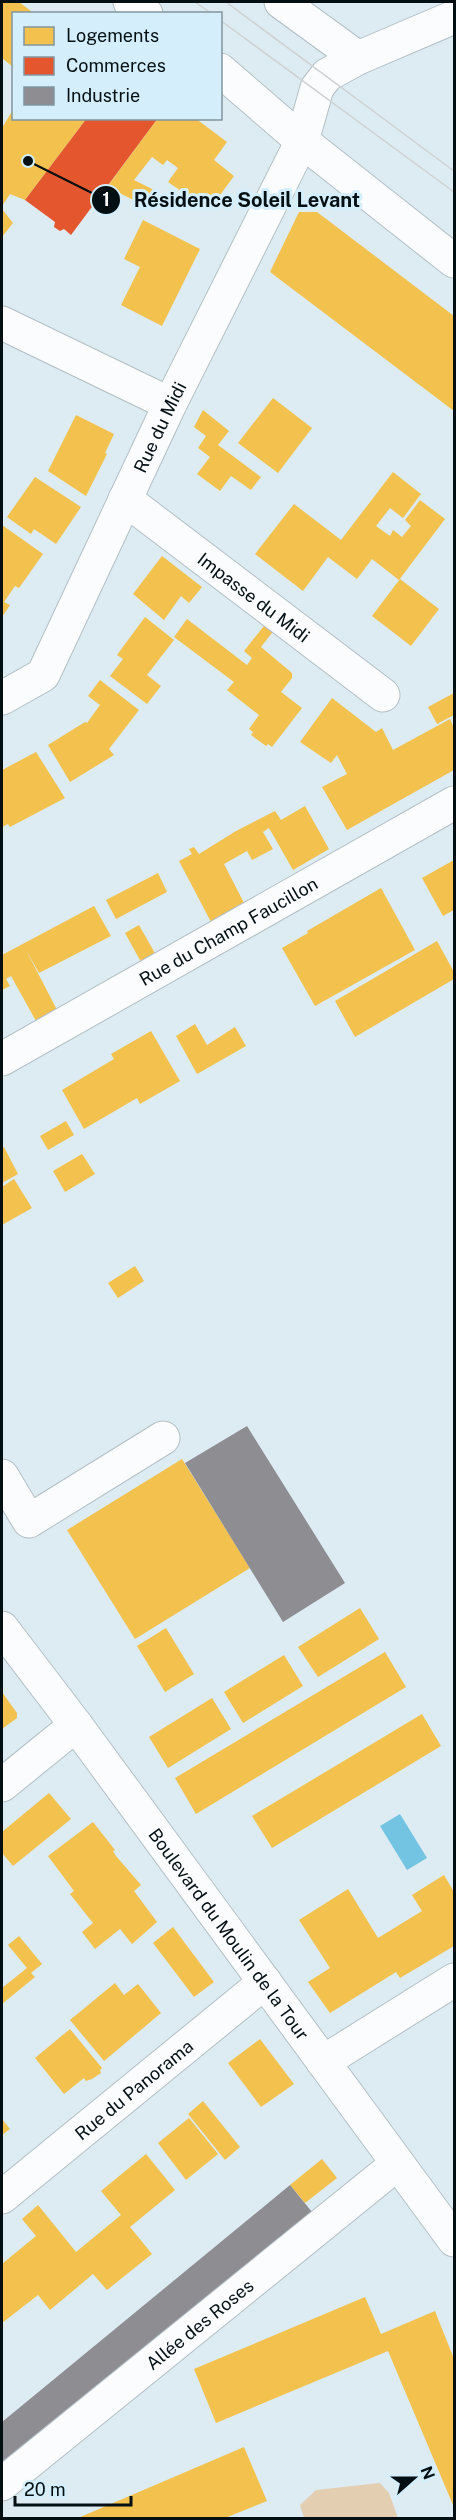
<svg xmlns="http://www.w3.org/2000/svg" width="456" height="2520" font-family="'Public Sans',sans-serif">
	<style>
		.green { fill: #e4ceb2 }
		.water { fill: #73c3e2 }
		.homes { fill: #f2c14e }
		.shops { fill: #e4572e }
		.industry { fill: #8d8d92 }
		.lines { fill: none; stroke-linecap: round; stroke-linejoin: round }
		.minor-casing { stroke: #b3bfc5; stroke-width: 35 }
		.major-casing { stroke: #b3bfc5; stroke-width: 35 }
		.minor { stroke: #fafcfd; stroke-width: 33 }
		.major { stroke: #fafcfd; stroke-width: 33 }
		.tram { stroke: #ced2d4; stroke-width: 1.5 }
		.labels { text-anchor: middle; dominant-baseline: central; stroke-width: 6; stroke-linejoin: round; paint-order: stroke }
		.street-label { font-size: 18px; fill: #040f14; stroke: #d4effb }
		.leader { fill: none; stroke: #040f14; stroke-width: 2 }
		.callout-dot { fill: #040f14; stroke: #d4effb; stroke-width: 2 }
		.mark-label { font-size: 18px; text-anchor: middle; font-weight: bold; fill: #fff }
		.callout-label { font-size: 20px; text-anchor: middle; font-weight: bold; fill: #040f14; stroke: #d4effb; stroke-width: 6; stroke-linejoin: round; paint-order: stroke }
	</style>
	<rect width="100%" height="100%" fill="#ddecf2"/>
	<path class="green" d="M380 2483 389 2493 398 2518H304L300 2505 316 2490Z"/>
	<path class="water" d="M400 1814 427 1858 407 1870 380 1826Z"/>
	<g class="homes">
		<path d="M2 2H19L35 14H14V68L2 58Z"/>
		<path d="M14 108V118H87L25 200 10 194 2 206V128Z"/>
		<path d="M158 118H195L227 142 214 160 234 176 209 210 168 182 178 168 167 160 163 165 152 157 134 180 158 192 157 199 150 208 107 187Z"/>
		<path d="M2 209 13 223 2 237Z"/>
		<path d="M299 212H317L454 316V411L270 272Z"/>
		<path d="M143 220 200 249 162 326 121 305 140 267 124 259Z"/>
		<path d="M273 398 312 428 278 473 238 443Z"/>
		<path d="M203 410 229 431 218 445 261 477 251 490 231 476 220 491 197 474 210 457 198 448 206 436 194 427Z"/>
		<path d="M76 415 114 434 105 453 107 454 86 496 48 471Z"/>
		<path d="M393 472 421 494 403 518 390 508 376 526 390 536 393 530 402 537 411 526 405 520 420 500 445 519 399 580 372 559 357 579 328 557 303 591 255 554 294 504 341 540Z"/>
		<path d="M35 477 81 507 56 544 34 529 31 534 7 517Z"/>
		<path d="M2 525 43 554 19 588 15 586 4 602 10 605 2 617Z"/>
		<path d="M162 556 202 587 189 603 181 596 164 620 133 594Z"/>
		<path d="M400 579 439 609 411 646 372 616Z"/>
		<path d="M145 617 174 640 147 675 161 686 147 704 110 676 123 659 117 655Z"/>
		<path d="M187 619 247 665 252 658 244 651 267 622 275 629 261 647 292 673V678L281 692 302 708 272 747 268 744 266 746 251 735 253 732 249 729 259 715 227 690 234 682 174 637Z"/>
		<path d="M100 680 139 710 109 749 114 755 70 782 48 745 85 722 87 723 100 705 88 696Z"/>
		<path d="M454 693V715L437 724 428 707Z"/>
		<path d="M332 698 376 732 382 728 393 750 450 719 454 728V770L347 830 322 787 347 774 337 755 331 763 300 742Z"/>
		<path d="M36 752 65 798 10 827 8 824 2 827V770Z"/>
		<path d="M305 806 329 849 293 870 269 828 263 832 273 849 252 860 247 851 224 864 244 903 211 922 179 861 192 854 189 849 194 847 199 854 236 831 275 811 281 820Z"/>
		<path d="M454 860V910L443 916 422 878Z"/>
		<path d="M158 873 167 892 116 919 106 900Z"/>
		<path d="M381 888 415 950 315 1006 282 948 308 933 307 931Z"/>
		<path d="M94 906 111 936 39 973 25 948 57 1010 41 1030 11 976 6 979 10 986 2 990V955Z"/>
		<path d="M139 925 156 955 141 962 125 933Z"/>
		<path d="M437 941 454 972V979L355 1037 335 1001Z"/>
		<path d="M195 1024 207 1045 235 1027 246 1046 197 1074 176 1036Z"/>
		<path d="M151 1031 180 1081 140 1104 137 1098 84 1129 62 1090 114 1059 111 1054Z"/>
		<path d="M66 1121 74 1135 48 1150 40 1136Z"/>
		<path d="M4 1147 18 1174 2 1183V1148Z"/>
		<path d="M82 1154 95 1174 65 1192 53 1171Z"/>
		<path d="M14 1179 32 1208 2 1225V1187Z"/>
		<path d="M135 1266 144 1281 118 1298 108 1283Z"/>
		<path d="M182 1459 250 1568 135 1639 67 1530Z"/>
		<path d="M360 1608 379 1639 318 1677 298 1647Z"/>
		<path d="M166 1628 194 1674 165 1692 137 1646Z"/>
		<path d="M385 1652 406 1687 196 1814 175 1778Z"/>
		<path d="M284 1655 303 1686 243 1723 224 1692Z"/>
		<path d="M2 1692 17 1713V1718L2 1729Z"/>
		<path d="M212 1698 231 1729 168 1768 149 1737Z"/>
		<path d="M422 1714 441 1746 272 1848 252 1816Z"/>
		<path d="M49 1793 71 1819 13 1866 2 1853V1832Z"/>
		<path d="M93 1822 115 1850 113 1851 116 1856 141 1885 134 1891 157 1922 132 1944 120 1929 95 1949 82 1932 93 1923 70 1894 74 1891 48 1856Z"/>
		<path d="M444 1875 454 1892V1946L400 1978 396 1972 330 2013 308 1982 330 1968 299 1920 348 1889 378 1938 422 1911 412 1895Z"/>
		<path d="M173 1927 214 1982 194 1997 153 1943Z"/>
		<path d="M19 1936 42 1964 31 1973 35 1977 2 2004V1988L27 1968 8 1945Z"/>
		<path d="M115 1983 124 1995 138 1984 161 2013 104 2061 70 2020Z"/>
		<path d="M70 2029 102 2068 100 2070 101 2073 92 2079 86 2081 84 2078 64 2094 35 2058Z"/>
		<path d="M260 2039 294 2084 261 2107 228 2063Z"/>
		<path d="M203 2101 240 2147 225 2160 188 2114Z"/>
		<path d="M189 2118 218 2154 186 2180 158 2143Z"/>
		<path d="M2 2119 10 2129 2 2135Z"/>
		<path d="M146 2154 175 2190 130 2227 152 2254 107 2290 93 2274 50 2310 38 2295 2 2323V2264L36 2236 22 2219 38 2205 76 2252 121 2215 101 2191Z"/>
		<path d="M322 2159 337 2178 305 2203 290 2185Z"/>
		<path d="M365 2297 381 2334 435 2311 454 2359 453 2505 388 2351 216 2423 194 2369Z"/>
		<path d="M244 2447 267 2501 225 2518H78Z"/>
	</g>
	<path class="shops" d="M87 118H158L71 235 64 229 60 231 54 227 55 222 25 200Z"/>
	<g class="industry">
		<path d="M247 1426 345 1583 283 1622 185 1463Z"/>
		<path d="M290 2185 312 2212 2 2466V2422Z"/>
	</g>
	<g class="lines">
		<g class="minor-casing">
			<g id="minor">
				<path d="M281 2 358 58"/>
				<path d="M2 323 170 404"/>
				<path id="s1" d="M125 499 383 695"/>
				<path id="s2" d="M2 698 43 675 170 404 302 141 317 88 327 75 358 58 454 17"/>
				<path id="s3" d="M2 1059 454 803"/>
				<path d="M2 1476 29 1521 163 1438"/>
				<path id="s4" d="M2 1628 76 1725 454 2240"/>
				<path d="M2 1785 76 1725"/>
				<path d="M323 2062 454 1980"/>
				<path id="s5" d="M2 2197 265 1982"/>
				<path id="s6" d="M2 2484 397 2164"/>
			</g>
		</g>
		<g class="major-casing">
			<g id="major">
				<path d="M130 2 146 14"/>
				<path d="M220 70 302 141 454 261"/>
			</g>
		</g>
		<use href="#minor" class="minor"/>
		<use href="#major" class="major"/>
		<g class="tram">
			<path d="M195 2 212 14"/>
			<path d="M226 2 454 171"/>
			<path d="M220 20 454 192"/>
		</g>
	</g>
	<g class="labels">
		<g class="street-label">
			<text stroke="none"><textPath href="#s2" startOffset="321">Rue du Midi</textPath></text>
			<text stroke="none"><textPath href="#s1" startOffset="162">Impasse du Midi</textPath></text>
			<text stroke="none"><textPath href="#s3" startOffset="260">Rue du Champ Faucillon</textPath></text>
			<text stroke="none"><textPath href="#s4" startOffset="381">Boulevard du Moulin de la Tour</textPath></text>
			<text stroke="none"><textPath href="#s5" startOffset="170">Rue du Panorama</textPath></text>
			<text stroke="none"><textPath href="#s6" startOffset="254">Allée des Roses</textPath></text>
		</g>
	</g>
	<path class="leader" d="M28 161L106 200"/>
	<g class="callout-dot">
		<circle cx="28" cy="161" r="6"/>
		<circle cx="106" cy="200" r="15"/>
	</g>
	<g class="mark-label">
		<text x="106" y="206">1</text>
	</g>
	<g class="callout-label">
		<text x="247" y="207">Résidence Soleil Levant</text>
	</g>
	<rect width="456" height="2520" fill="none" stroke="#040f14" stroke-width="6"/>
	<rect x="12" y="12" width="210" height="108" fill="#d4effb" stroke="#81959f" stroke-width="1.5"/>
	<rect x="24" y="27" width="30" height="18" fill="#f2c14e" stroke="#81959f" stroke-width="1.5"/>
	<text x="66" y="42" font-size="18" fill="#040f14">Logements</text>
	<rect x="24" y="57" width="30" height="18" fill="#e4572e" stroke="#81959f" stroke-width="1.5"/>
	<text x="66" y="72" font-size="18" fill="#040f14">Commerces</text>
	<rect x="24" y="87" width="30" height="18" fill="#8d8d92" stroke="#81959f" stroke-width="1.5"/>
	<text x="66" y="102" font-size="18" fill="#040f14">Industrie</text>
	<g transform="translate(414 2478) rotate(69)" stroke="#d4effb" stroke-width="4.5" paint-order="stroke">
	<path d="M0-4.5L10 22L0 15L-10 22Z" fill="#040f14"/>
	<text y="-9" font-size="16" font-weight="bold" text-anchor="middle" fill="#040f14">N</text>
	</g>
	<path d="M15 2496v9h116v-9" fill="none" stroke="#040f14" stroke-width="3"/>
	<text x="24" y="2496" font-size="18" fill="#040f14" stroke="#d4effb" stroke-width="4.5" paint-order="stroke">20 m</text>
</svg>
